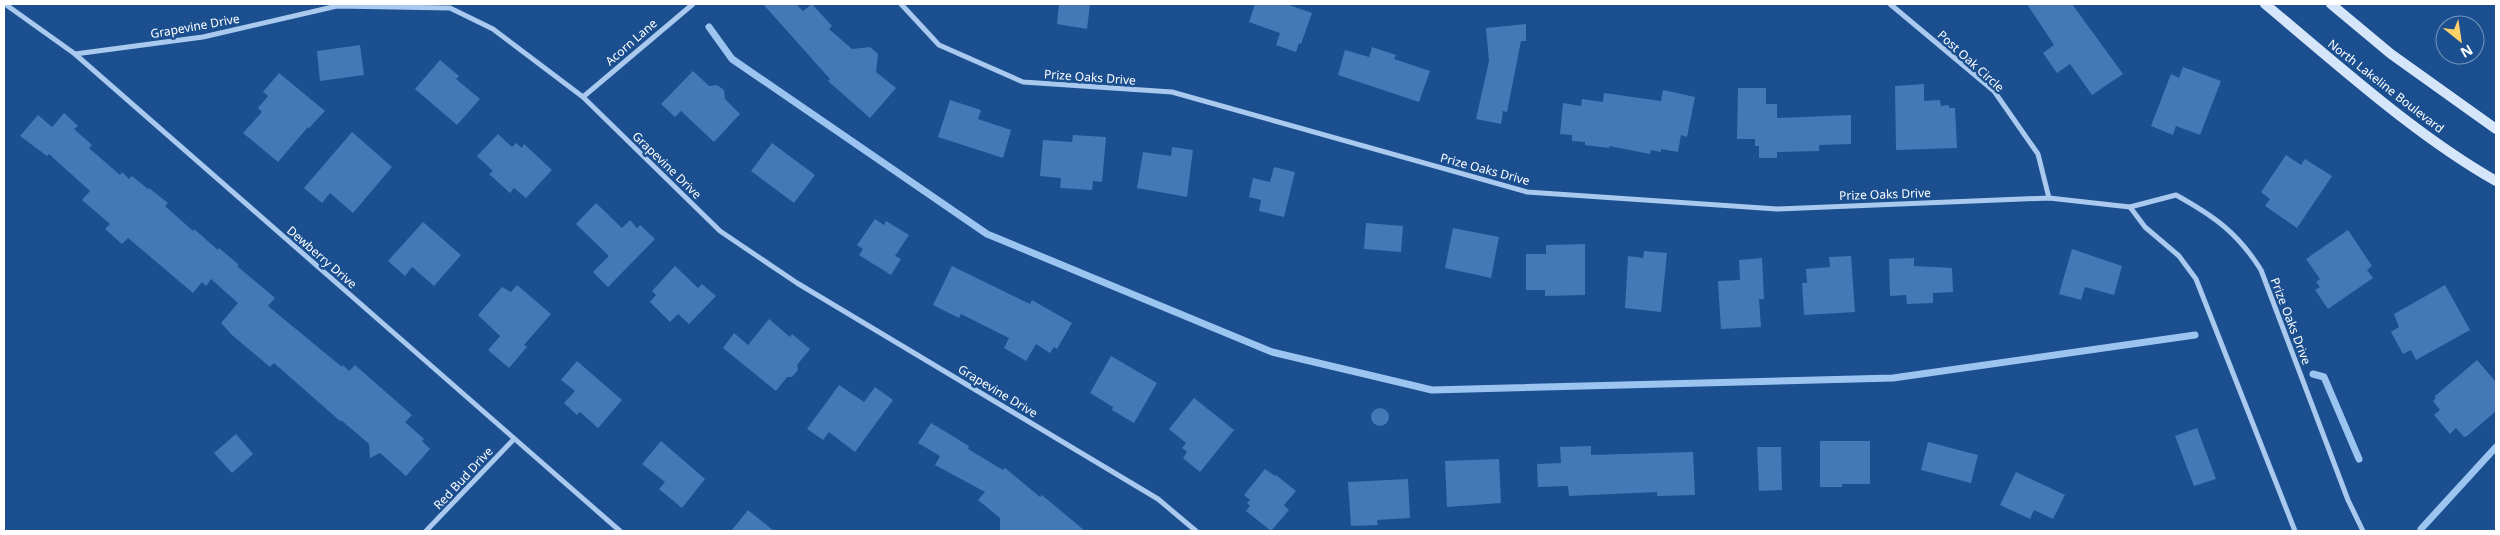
<svg xmlns="http://www.w3.org/2000/svg" width="2500" height="535" font-family="'Noto Sans',sans-serif">
	<style>
		.lines { fill: none; stroke-linecap: round; stroke-linejoin: round }
		.stream { stroke: #9cc4f0; stroke-width: 7 }
		.building { fill: #4478b7 }
		.street { stroke: #a9c9ee; stroke-width: 5 }
		.secondary { stroke: #d6e6fa; stroke-width: 10 }
		.labels { text-anchor: middle; dominant-baseline: central; stroke-width: 5; stroke-linejoin: round; paint-order: stroke }
		.street-label { font-size: 12px; fill: #fff; stroke: #1b4f8f }
	</style>
	<rect width="100%" height="100%" fill="#1b4f8f"/>
	<g class="lines">
		<g class="stream">
			<path d="M709 27 732 59 987 234 1272 352 1432 390 1893 378 2195 335"/>
			<path d="M2313 374 2324 377 2359 459"/>
			<path d="M2421 529 2496 447"/>
		</g>
	</g>
	<g class="building">
		<path d="M763 4H796L803 11 812 4 832 26 829 29 852 49 870 47 878 54 876 72 896 88 870 118 828 81 830 79Z"/>
		<path d="M1059 4H1090L1087 29 1057 24Z"/>
		<path d="M1255 4H1286L1312 13 1301 44 1299 43 1296 52 1276 45 1280 33 1249 22Z"/>
		<path d="M2027 4H2072L2123 74 2092 95 2070 64 2057 73 2043 53 2054 45Z"/>
		<path d="M1526 24V41H1521L1507 112 1503 111 1501 124 1476 119 1489 61 1486 28Z"/>
		<path d="M360 45 364 75 320 81 317 51Z"/>
		<path d="M1372 47 1396 55 1394 59 1430 71 1419 102 1338 75 1345 50 1369 57Z"/>
		<path d="M440 60 459 76 456 79 480 99 457 125 415 89Z"/>
		<path d="M2183 67 2221 81 2200 135 2176 126 2173 135 2151 126 2171 74 2179 78Z"/>
		<path d="M693 71 709 86 717 85 724 90 725 99 740 114 714 142 681 111 675 117 661 104Z"/>
		<path d="M279 73 325 111 309 128 308 127 278 162 243 133 262 112 258 108 268 96 263 92Z"/>
		<path d="M1924 84V101L1940 100 1941 106 1949 105V108H1955L1957 148 1896 150 1895 86Z"/>
		<path d="M1738 88H1766V104H1777V118L1851 115V144L1819 145V151L1777 152V158H1759V146H1755V139H1737Z"/>
		<path d="M1663 90 1695 97 1687 137 1681 135 1678 152 1661 149V152L1651 150 1650 154 1609 146V148L1585 145V142L1572 141V135L1560 134 1563 103 1581 106 1582 99 1603 102 1604 93 1661 101Z"/>
		<path d="M950 100 981 110 978 119 1011 130 1003 158 938 137Z"/>
		<path d="M64 113 78 126 74 129 92 145 89 148 120 175 122 172 129 179 132 176 148 189 149 188 168 203 165 206 193 231 194 229 218 250 219 248 239 265 237 266 275 298 268 306 342 367 343 365 349 371 355 365 412 415 405 422 424 439 422 441 430 449 406 476 380 453 370 458 369 444 341 420 340 421 274 363 270 367 232 335 221 323 238 303 211 279 206 286 202 282 193 293 128 238 122 244 105 229 110 224 82 200 90 191 49 154 47 156 20 136 38 115 52 127Z"/>
		<path d="M352 132 392 167 353 213 330 193 322 203 304 188Z"/>
		<path d="M498 134 512 147 516 143 522 148 524 144 552 170 526 198 514 188 510 193 489 174 493 171 477 156Z"/>
		<path d="M1073 135 1106 137 1102 182 1093 181 1092 190 1060 188 1061 178 1040 176 1043 140 1072 142Z"/>
		<path d="M772 143 815 175 794 203 751 171Z"/>
		<path d="M1172 147 1193 150 1187 197 1137 188 1143 152 1171 156Z"/>
		<path d="M2286 155 2301 165 2305 159 2332 176 2297 228 2265 206 2270 199 2261 192Z"/>
		<path d="M1274 167 1295 172 1284 217 1259 211 1261 200 1249 197 1253 178 1270 182Z"/>
		<path d="M596 203 622 228 630 220 637 228 640 225 655 239 608 287 593 272 609 256 576 224Z"/>
		<path d="M875 219 884 225 886 221 909 235 895 256 901 259 891 275 859 255 863 249 857 245Z"/>
		<path d="M423 222 461 255 434 286 412 267 405 276 388 261Z"/>
		<path d="M1366 223 1403 226 1401 252 1364 249Z"/>
		<path d="M1453 228 1499 237 1491 278 1445 268Z"/>
		<path d="M2348 230 2372 266 2367 270 2373 278 2328 309 2315 290 2320 287 2316 282 2320 279 2306 259Z"/>
		<path d="M1585 244V295L1545 296V290H1526V254H1546V245Z"/>
		<path d="M2072 249 2122 266 2114 295 2085 287 2081 300 2059 294Z"/>
		<path d="M1644 251 1667 253 1661 312 1625 308 1628 256 1643 258Z"/>
		<path d="M1851 256 1855 312 1804 315 1802 283H1807L1806 269 1830 267 1829 257Z"/>
		<path d="M1762 258 1764 299H1759L1761 327 1721 329 1718 281 1740 280 1739 260Z"/>
		<path d="M1914 258V266L1952 268 1953 292 1933 293V303L1907 304 1906 295 1890 296 1889 259Z"/>
		<path d="M675 266 698 288 702 284 716 296 689 324 678 314 670 322 650 302 656 295 652 291Z"/>
		<path d="M952 266 1030 304 1032 300 1072 323 1057 349 1054 347 1050 353 1036 344 1026 361 1004 348 1009 338 961 314 959 318 933 305Z"/>
		<path d="M517 285 551 314 524 345 527 347 509 368 488 350 500 336 478 315 502 287 511 292Z"/>
		<path d="M2445 285 2470 330 2416 360 2411 350 2403 354 2391 332 2399 327 2394 314Z"/>
		<path d="M769 319 790 337 792 334 810 349 797 365 798 370 792 377H787L776 391 723 348 734 333 748 345Z"/>
		<path d="M1111 356 1157 383 1134 423 1112 410 1113 407 1090 393Z"/>
		<path d="M2477 360 2496 382V411L2467 436 2464 437 2456 428 2450 434 2434 415 2440 410 2433 401 2436 398 2434 397Z"/>
		<path d="M577 361 622 400 598 428 580 412 577 415 564 403 575 391 561 380Z"/>
		<path d="M839 385 864 402 875 387 893 400 855 452 829 432 823 440 807 429Z"/>
		<path d="M1194 398 1234 430 1200 472 1183 458 1187 452 1182 448 1186 443 1169 429Z"/>
		<circle cx="1380" cy="417" r="9"/>
		<path d="M931 423 969 446 968 449 1003 470 1005 468 1040 497 1042 495 1085 531H1000V518L978 500 985 492 935 465 940 456 918 443Z"/>
		<path d="M2197 428 2216 479 2194 486 2175 436Z"/>
		<path d="M236 434 253 454 232 473 214 453Z"/>
		<path d="M661 441 705 479 682 508 659 489 665 482 642 464Z"/>
		<path d="M1820 441H1870V484H1842V487H1820Z"/>
		<path d="M1928 442 1978 455 1971 483 1921 470Z"/>
		<path d="M1591 446V455L1693 452 1695 495 1657 496V492L1569 496 1568 486 1538 487 1537 464 1561 463 1560 447Z"/>
		<path d="M1757 447H1781L1782 490 1759 491Z"/>
		<path d="M1499 459 1501 503 1447 507 1445 461Z"/>
		<path d="M1265 469 1275 476 1276 475 1296 491 1284 505 1289 510 1271 531 1246 511 1250 506 1247 503 1250 500 1244 495Z"/>
		<path d="M2016 472 2065 495 2053 519 2034 510 2030 519 2000 505Z"/>
		<path d="M1408 479 1410 518 1377 520 1378 525 1351 526 1348 482Z"/>
		<path d="M748 510 774 531H731Z"/>
	</g>
	<g class="lines">
		<g class="street">
			<path d="M5 4 75 54 620 531"/>
			<path d="M901 4 939 45 1023 82 1172 92 1527 192 1777 209 2049 198 2130 207 2176 195C2214 216 2238 233 2261 270L2348 500 2363 531"/>
			<path d="M1890 4 1994 91 2038 154 2049 198"/>
			<path d="M75 54 203 37 337 6 450 8 493 29 583 97 720 231 797 283 1158 499 1196 531"/>
			<path d="M583 97 693 4"/>
			<path d="M2130 207 2145 227 2179 256 2196 279 2295 531"/>
			<path d="M426 531 514 439"/>
		</g>
		<g class="secondary">
			<path d="M2265 4C2337 64 2415 135 2496 181"/>
			<path d="M2331 4 2391 54 2496 129"/>
		</g>
	</g>
	<g class="labels">
		<g class="street-label">
			<text transform="translate(195 26) rotate(-10)">Grapevine Drive</text>
			<text transform="translate(631 42) rotate(-41)">Acorn Lane</text>
			<text transform="translate(1971 61) rotate(42)">Post Oak Circle</text>
			<text transform="translate(1090 77) rotate(4)">Prize Oaks Drive</text>
			<text transform="translate(2386 86) rotate(38)">North Lakeline Boulevard</text>
			<text transform="translate(667 165) rotate(44)">Grapevine Drive</text>
			<text transform="translate(1485 169) rotate(15)">Prize Oaks Drive</text>
			<text transform="translate(1885 194) rotate(-2)">Prize Oaks Drive</text>
			<text transform="translate(322 257) rotate(41)">Dewberry Drive</text>
			<text transform="translate(2291 321) rotate(69)">Prize Oaks Drive</text>
			<text transform="translate(998 391) rotate(31)">Grapevine Drive</text>
			<text transform="translate(463 478) rotate(-47)">Red Bud Drive</text>
		</g>
	</g>
	<rect width="2500" height="535" fill="none" stroke="#ffffff" stroke-width="10"/>
	<g transform="translate(2460 40) rotate(150)"><circle r="24" fill="#1b4f8f" stroke="#7695bc"/>
	<path d="M0-4L9 19L0 12L-9 19Z" fill="#ffd166"/>
	<text y="-8" font-size="14" font-weight="bold" text-anchor="middle" fill="#ffffff">N</text>
	</g>
</svg>
